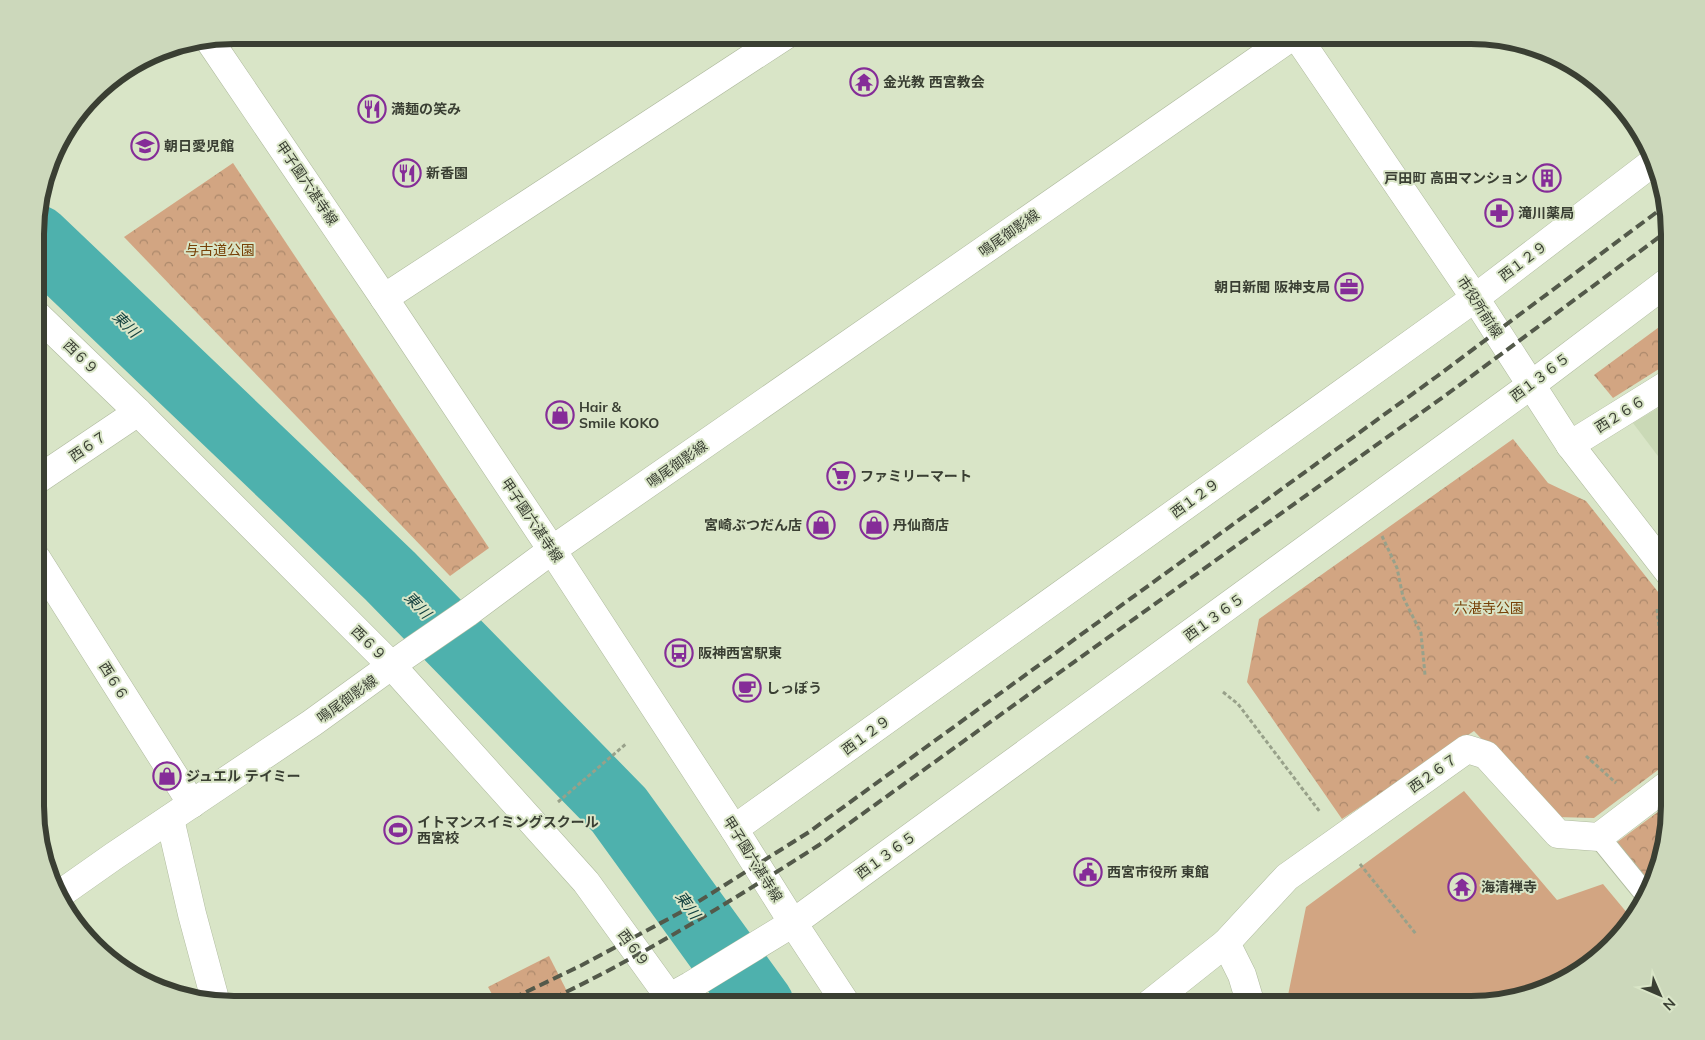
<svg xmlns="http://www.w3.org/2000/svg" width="1705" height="1040" font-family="Mulish,'Noto Sans JP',sans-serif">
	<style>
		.built { fill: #cad9b6 }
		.forest { fill: url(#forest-crowns) }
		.garden { fill: #d2a582 }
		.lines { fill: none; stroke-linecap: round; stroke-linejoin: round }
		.river { stroke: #4eb1ad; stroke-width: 68 }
		.service-casing { stroke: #afba9e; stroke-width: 23 }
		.minor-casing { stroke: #afba9e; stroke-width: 29 }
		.tertiary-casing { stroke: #afba9e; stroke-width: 29 }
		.secondary-casing { stroke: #afba9e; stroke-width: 29 }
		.path { stroke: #98a18a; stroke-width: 3; stroke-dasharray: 4 2.5; stroke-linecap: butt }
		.service { stroke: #fff; stroke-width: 21 }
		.minor { stroke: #fff; stroke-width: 28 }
		.tertiary { stroke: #fff; stroke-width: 28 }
		.secondary { stroke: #fff; stroke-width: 28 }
		.rail { stroke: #53594a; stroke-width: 4; stroke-dasharray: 10 5; stroke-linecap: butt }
		.labels { text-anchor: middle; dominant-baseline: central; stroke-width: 4; stroke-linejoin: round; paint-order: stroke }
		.poi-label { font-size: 14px; font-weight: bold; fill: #3a3f33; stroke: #d9e5c7; text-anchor: start }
		.street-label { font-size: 14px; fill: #3a3f33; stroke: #d9e5c7 }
		.park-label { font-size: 14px; fill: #774107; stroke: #d9e5c7 }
		.water-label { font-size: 15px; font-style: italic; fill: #144240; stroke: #d9e5c7 }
		.rim { fill: none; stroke: #3a3f33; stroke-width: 6 }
	</style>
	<defs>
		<pattern id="forest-crowns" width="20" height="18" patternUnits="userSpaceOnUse" patternTransform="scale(1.25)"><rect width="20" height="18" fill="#d2a582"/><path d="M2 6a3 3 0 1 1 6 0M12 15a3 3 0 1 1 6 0" fill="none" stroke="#ab886b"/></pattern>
	</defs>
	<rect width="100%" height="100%" fill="#d9e5c7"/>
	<path class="built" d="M1670 401V472L1633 423Z"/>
	<g class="forest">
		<path d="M233 163 489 548 450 576 124 237Z"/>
		<path d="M1670 319V362L1613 398 1594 375Z"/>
		<path d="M1513 439 1548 483 1586 501 1670 607V761L1594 818 1556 817 1474 731 1342 819 1247 682 1259 619Z"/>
		<path d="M1670 803C1670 831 1664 861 1651 886L1616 843Z"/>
		<path d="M549 956 574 1005H498L488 987Z"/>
	</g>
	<path class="garden" d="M1464 791 1557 900 1603 884 1633 920 1570 978 1483 1005H1286L1306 907Z"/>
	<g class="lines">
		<path class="river" d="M37 239 390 576 619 810 760 1005"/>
		<g class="service-casing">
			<path id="service" d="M1599 837 1647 896"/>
		</g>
		<g class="minor-casing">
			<g id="minor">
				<path d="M384 298 786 35"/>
				<path d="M37 315 138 412 392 666 586 882 675 1005"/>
				<path d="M1570 445 1670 383"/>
				<path d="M37 480 138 412"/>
				<path d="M37 559 192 804"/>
				<path d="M170 819 192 914 216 1003"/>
				<path d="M734 829 1475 298 1652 163"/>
				<path d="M656 1005 690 986 793 923 1531 385 1670 280"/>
				<path d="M1251 1005 1242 975 1226 943 1287 877 1467 749 1486 755 1558 834 1599 837 1670 783"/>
			</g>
		</g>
		<g class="tertiary-casing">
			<g id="tertiary">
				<path d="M1296 35 1475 298 1570 445 1670 574"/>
				<path d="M60 894 114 856 312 723 406 655 467 613 552 550 1294 35"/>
				<path d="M1148 1005 1226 943"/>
			</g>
		</g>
		<g class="secondary-casing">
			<path id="secondary" d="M209 40 384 298 552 550 734 829 793 923 847 1005"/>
		</g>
		<g class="path">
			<path d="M1382 536 1397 568 1403 597 1421 633 1425 675"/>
			<path d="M1657 609 1670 724"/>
			<path d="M1223 692 1238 704 1320 812"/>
			<path d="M1586 756 1616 783"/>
			<path d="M558 802 627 743"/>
			<path d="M1360 864 1416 934"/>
		</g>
		<use href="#service" class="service"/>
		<use href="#minor" class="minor"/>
		<use href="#tertiary" class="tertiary"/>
		<use href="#secondary" class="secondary"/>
		<g class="rail">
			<path d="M499 1005 582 965 685 910 809 832 1436 377 1665 206"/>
			<path d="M539 1005C636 960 728 903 819 845L1446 395 1670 229"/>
		</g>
	</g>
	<defs>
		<g id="temple-ring" transform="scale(1.4375)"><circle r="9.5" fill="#d9e5c7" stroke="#852c98" stroke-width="1.5"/><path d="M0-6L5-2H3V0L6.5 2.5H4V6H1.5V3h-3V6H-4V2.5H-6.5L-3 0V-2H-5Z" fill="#852c98"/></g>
		<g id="restaurant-ring" transform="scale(1.4375)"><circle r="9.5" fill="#d9e5c7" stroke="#852c98" stroke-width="1.5"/><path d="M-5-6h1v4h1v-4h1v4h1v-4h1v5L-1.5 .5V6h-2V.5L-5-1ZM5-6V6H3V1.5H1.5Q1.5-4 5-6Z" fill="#852c98"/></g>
		<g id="school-ring" transform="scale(1.4375)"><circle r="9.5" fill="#d9e5c7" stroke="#852c98" stroke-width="1.5"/><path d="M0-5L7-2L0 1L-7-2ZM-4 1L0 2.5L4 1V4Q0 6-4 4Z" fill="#852c98"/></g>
		<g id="building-ring" transform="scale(1.4375)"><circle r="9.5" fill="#d9e5c7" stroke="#852c98" stroke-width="1.5"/><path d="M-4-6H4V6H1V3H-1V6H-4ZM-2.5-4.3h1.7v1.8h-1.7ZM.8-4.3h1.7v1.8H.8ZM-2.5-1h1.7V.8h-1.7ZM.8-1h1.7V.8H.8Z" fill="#852c98"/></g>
		<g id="pharmacy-ring" transform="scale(1.4375)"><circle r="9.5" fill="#d9e5c7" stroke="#852c98" stroke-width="1.5"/><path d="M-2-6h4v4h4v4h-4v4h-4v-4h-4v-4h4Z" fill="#852c98"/></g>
		<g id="office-ring" transform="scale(1.4375)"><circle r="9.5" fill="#d9e5c7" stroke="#852c98" stroke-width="1.5"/><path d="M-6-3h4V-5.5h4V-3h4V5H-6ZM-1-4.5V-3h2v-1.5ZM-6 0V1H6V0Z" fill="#852c98"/></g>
		<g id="shop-ring" transform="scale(1.4375)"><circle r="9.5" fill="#d9e5c7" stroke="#852c98" stroke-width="1.5"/><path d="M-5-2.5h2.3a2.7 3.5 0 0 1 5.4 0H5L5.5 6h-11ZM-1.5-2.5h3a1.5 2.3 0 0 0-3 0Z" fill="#852c98"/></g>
		<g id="supermarket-ring" transform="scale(1.4375)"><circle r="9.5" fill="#d9e5c7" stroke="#852c98" stroke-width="1.5"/><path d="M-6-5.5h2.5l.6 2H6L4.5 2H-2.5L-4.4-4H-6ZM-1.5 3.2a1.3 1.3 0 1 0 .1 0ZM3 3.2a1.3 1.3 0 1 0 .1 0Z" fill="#852c98"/></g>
		<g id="bus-ring" transform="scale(1.4375)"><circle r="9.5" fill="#d9e5c7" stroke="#852c98" stroke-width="1.5"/><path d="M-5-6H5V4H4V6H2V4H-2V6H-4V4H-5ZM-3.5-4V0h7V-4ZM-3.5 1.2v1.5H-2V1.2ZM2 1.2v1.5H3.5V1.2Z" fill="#852c98"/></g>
		<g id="cafe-ring" transform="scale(1.4375)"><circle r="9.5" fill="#d9e5c7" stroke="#852c98" stroke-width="1.5"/><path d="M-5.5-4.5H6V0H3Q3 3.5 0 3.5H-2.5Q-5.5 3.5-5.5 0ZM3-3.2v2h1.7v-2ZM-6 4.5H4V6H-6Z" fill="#852c98"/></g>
		<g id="stadium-ring" transform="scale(1.4375)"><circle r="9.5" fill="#d9e5c7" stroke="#852c98" stroke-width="1.5"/><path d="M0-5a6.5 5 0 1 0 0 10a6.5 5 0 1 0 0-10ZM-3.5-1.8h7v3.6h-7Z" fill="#852c98"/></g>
		<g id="civic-ring" transform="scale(1.4375)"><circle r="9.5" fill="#d9e5c7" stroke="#852c98" stroke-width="1.5"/><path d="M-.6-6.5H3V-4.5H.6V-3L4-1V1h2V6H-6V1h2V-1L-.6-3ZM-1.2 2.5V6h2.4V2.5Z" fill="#852c98"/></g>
	</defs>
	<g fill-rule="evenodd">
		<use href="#temple-ring" x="864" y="82"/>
		<use href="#restaurant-ring" x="372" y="109"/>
		<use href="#school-ring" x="145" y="146"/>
		<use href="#restaurant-ring" x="407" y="173"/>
		<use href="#building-ring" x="1547" y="178"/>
		<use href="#pharmacy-ring" x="1499" y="213"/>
		<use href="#office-ring" x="1349" y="287"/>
		<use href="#shop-ring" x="560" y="415"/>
		<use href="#supermarket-ring" x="841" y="476"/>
		<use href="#shop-ring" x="821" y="525"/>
		<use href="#shop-ring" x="874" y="525"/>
		<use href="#bus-ring" x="679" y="653"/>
		<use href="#cafe-ring" x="747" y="688"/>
		<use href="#shop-ring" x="167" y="776"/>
		<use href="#stadium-ring" x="398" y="830"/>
		<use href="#civic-ring" x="1088" y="872"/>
		<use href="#temple-ring" x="1462" y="887"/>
	</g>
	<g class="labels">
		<g class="poi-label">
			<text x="883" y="82">金光教 西宮教会</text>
			<text x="391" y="109">満麺の笑み</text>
			<text x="164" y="146">朝日愛児館</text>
			<text x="426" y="173">新香園</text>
			<text x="1528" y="178" text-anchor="end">戸田町 高田マンション</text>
			<text x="1518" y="213">滝川薬局</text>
			<text x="1330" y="287" text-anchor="end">朝日新聞 阪神支局</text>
			<text x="579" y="407">Hair &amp;<tspan x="579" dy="16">Smile KOKO</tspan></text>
			<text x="860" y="476">ファミリーマート</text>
			<text x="802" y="525" text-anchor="end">宮崎ぶつだん店</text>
			<text x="893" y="525">丹仙商店</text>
			<text x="698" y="653">阪神西宮駅東</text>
			<text x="766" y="688">しっぽう</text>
			<text x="186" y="776">ジュエル テイミー</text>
			<text x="417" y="822">イトマンスイミングスクール<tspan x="417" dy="16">西宮校</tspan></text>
			<text x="1107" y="872">西宮市役所 東館</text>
			<text x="1481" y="887">海清禅寺</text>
		</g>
		<g class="street-label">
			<text transform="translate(307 183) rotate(56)">甲子園六湛寺線</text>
			<text transform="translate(1009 233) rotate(-35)">鳴尾御影線</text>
			<text transform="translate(1523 261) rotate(-37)">西１２９</text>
			<text transform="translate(1480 307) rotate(57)">市役所前線</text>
			<text transform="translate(81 357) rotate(44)">西６９</text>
			<text transform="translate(1540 377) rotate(-37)">西１３６５</text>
			<text transform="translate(1620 414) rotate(-32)">西２６６</text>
			<text transform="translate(88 446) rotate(-34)">西６７</text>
			<text transform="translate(677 464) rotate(-35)">鳴尾御影線</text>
			<text transform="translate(1195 498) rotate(-36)">西１２９</text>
			<text transform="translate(532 520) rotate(56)">甲子園六湛寺線</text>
			<text transform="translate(1214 617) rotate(-36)">西１３６５</text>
			<text transform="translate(369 643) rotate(45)">西６９</text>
			<text transform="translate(114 681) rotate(58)">西６６</text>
			<text transform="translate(347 699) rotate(-36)">鳴尾御影線</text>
			<text transform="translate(866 735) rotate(-36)">西１２９</text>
			<text transform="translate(1433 773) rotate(-35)">西２６７</text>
			<text transform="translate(886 855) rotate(-36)">西１３６５</text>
			<text transform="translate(753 859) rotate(58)">甲子園六湛寺線</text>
			<text transform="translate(634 948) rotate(54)">西６９</text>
		</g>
		<g class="park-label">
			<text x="220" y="250">与古道公園</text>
			<text x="1489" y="608">六湛寺公園</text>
		</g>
		<g class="water-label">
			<text transform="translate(126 324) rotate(44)">東川</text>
			<text transform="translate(418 605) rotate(46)">東川</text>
			<text transform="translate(688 905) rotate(54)">東川</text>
		</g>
	</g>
	<path d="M0 0H1705V1040H0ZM234 44H1471A190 190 0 0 1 1661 234V806A190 190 0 0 1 1471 996H234A190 190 0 0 1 44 806V234A190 190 0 0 1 234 44Z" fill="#ccd8bb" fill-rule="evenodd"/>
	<path class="rim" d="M234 44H1471A190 190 0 0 1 1661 234V806A190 190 0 0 1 1471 996H234A190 190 0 0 1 44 806V234A190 190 0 0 1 234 44Z"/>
	<g transform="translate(1660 995) rotate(135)" stroke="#d9e5c7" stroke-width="4" paint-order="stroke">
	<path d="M0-4L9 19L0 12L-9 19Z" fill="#3a3f33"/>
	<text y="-8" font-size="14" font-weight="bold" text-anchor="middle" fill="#3a3f33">N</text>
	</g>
</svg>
